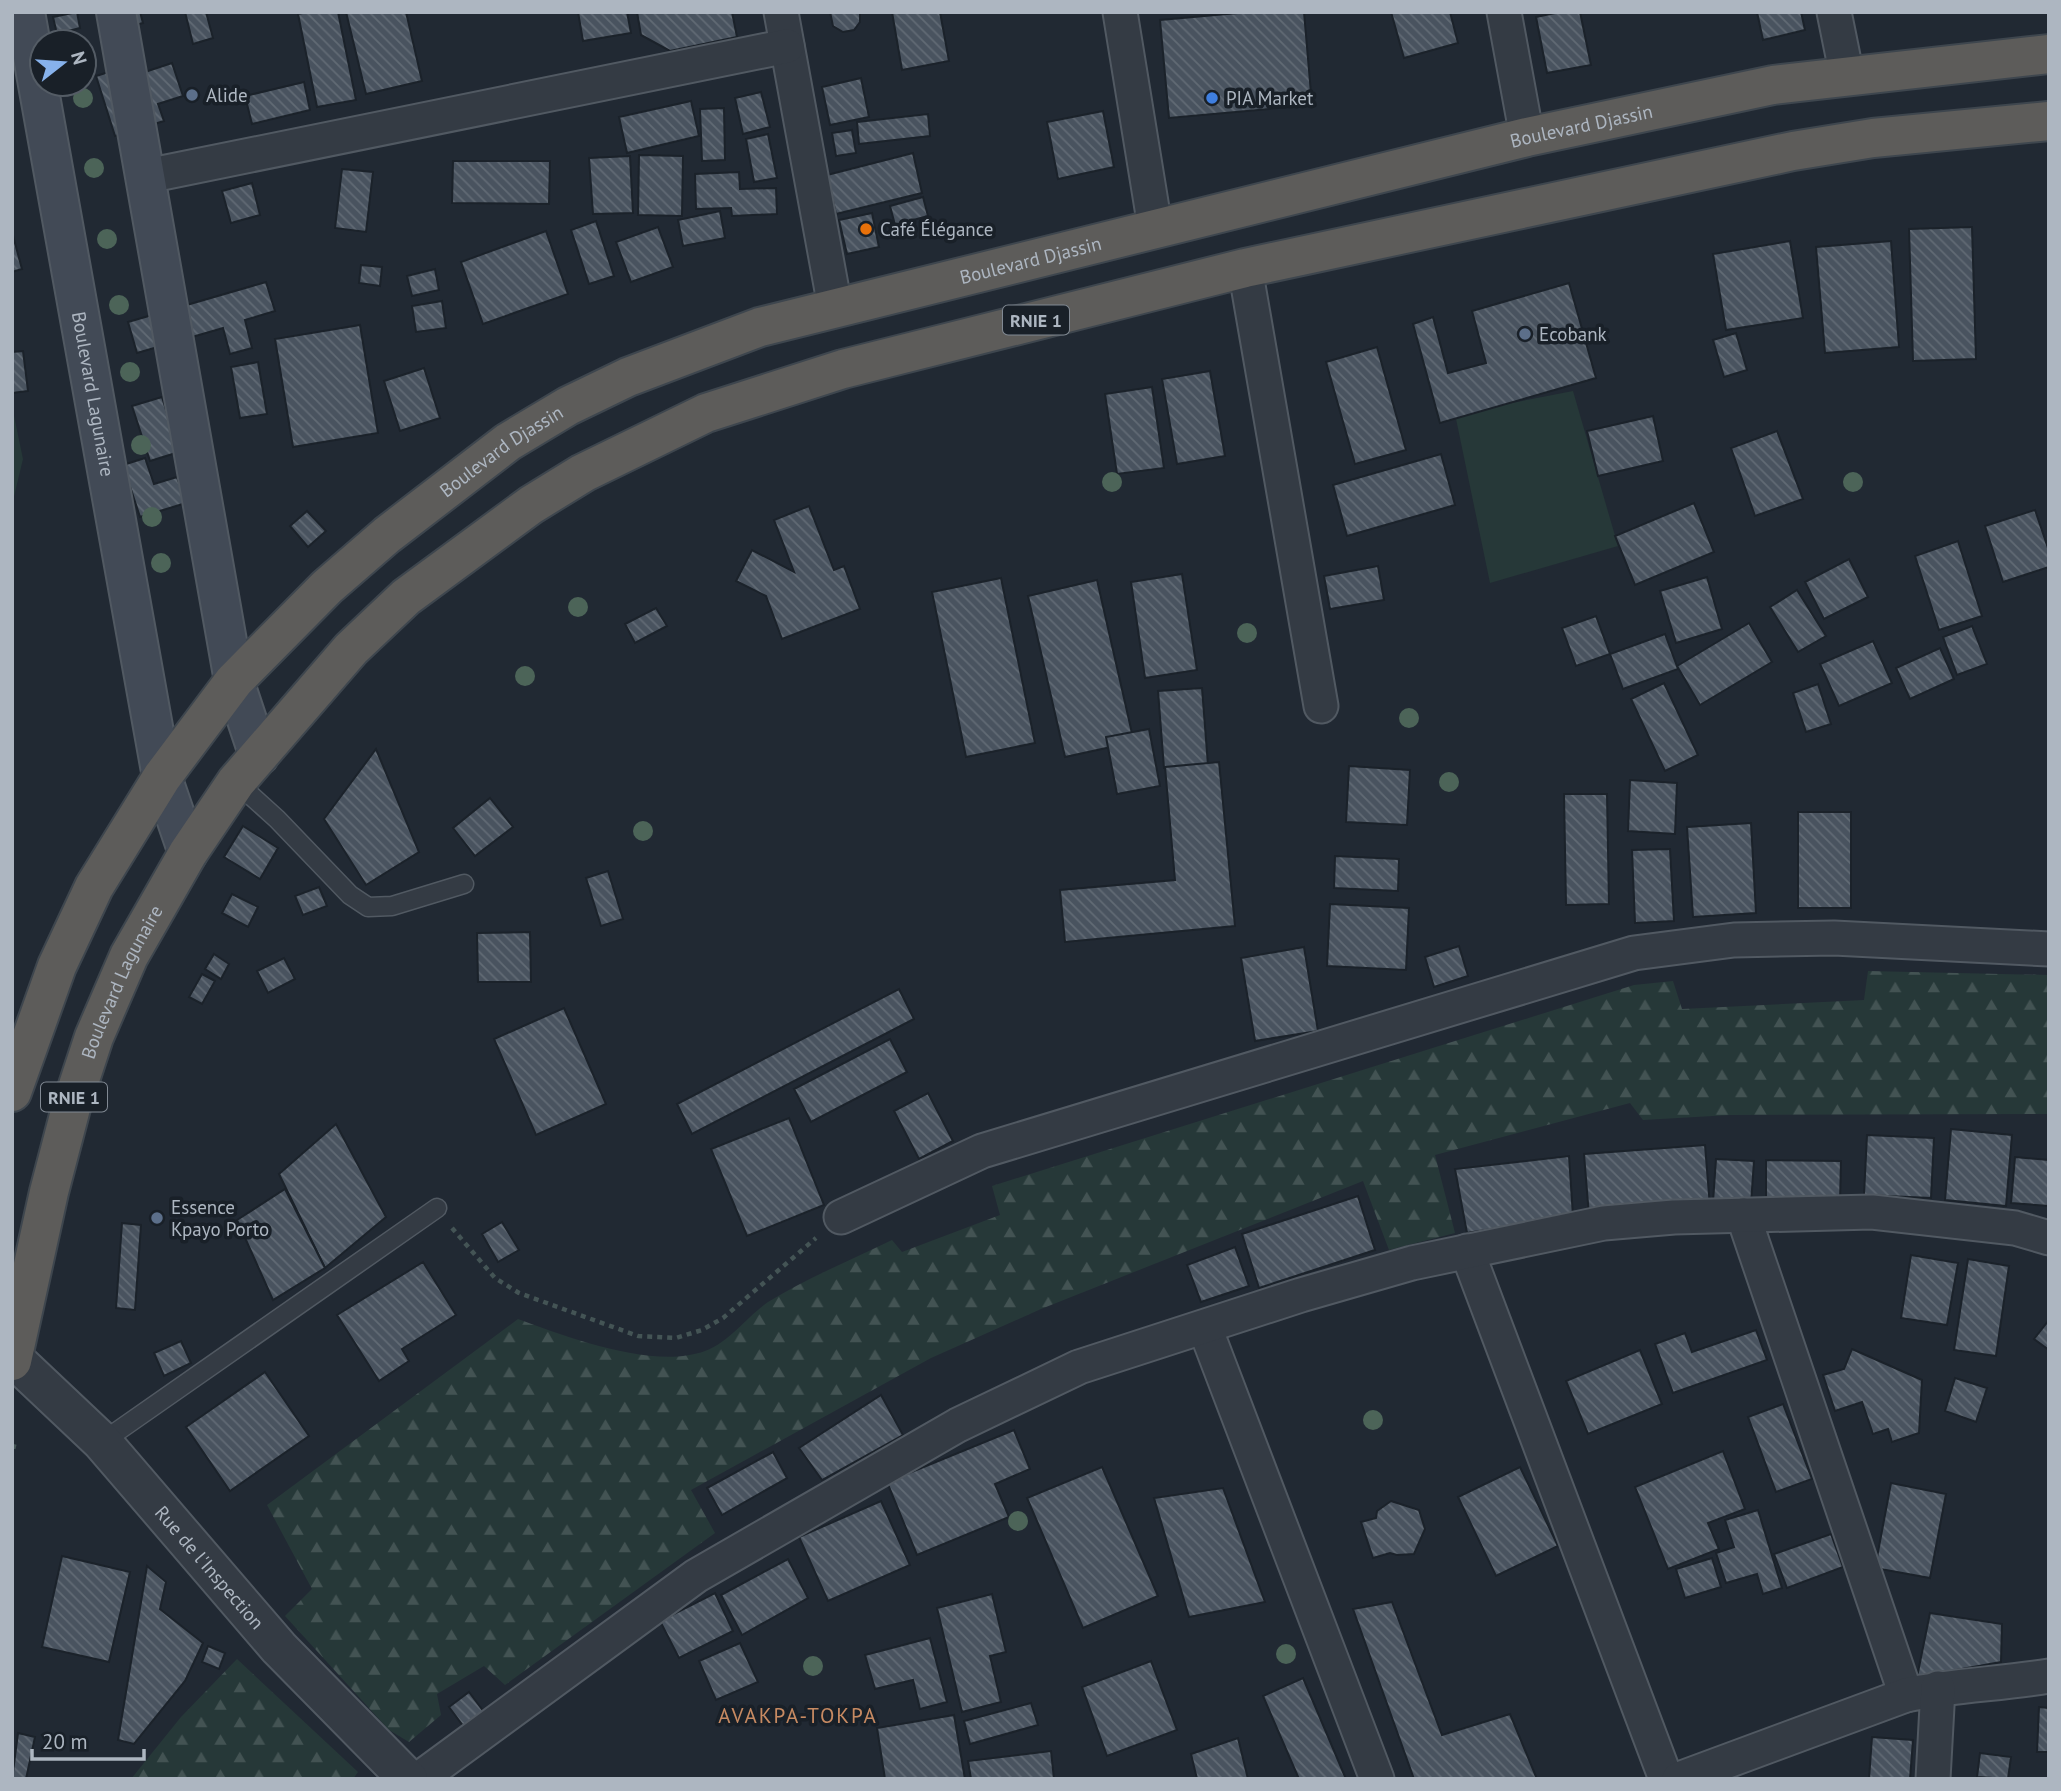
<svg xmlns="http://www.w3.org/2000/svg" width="2061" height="1791" font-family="'PT Sans',sans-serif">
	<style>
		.green { fill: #263838 }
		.forest { fill: url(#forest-firs) }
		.building { fill: url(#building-back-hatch); stroke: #1b222a; stroke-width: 2 }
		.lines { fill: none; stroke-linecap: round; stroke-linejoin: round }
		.service-casing { stroke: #515962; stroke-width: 21 }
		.minor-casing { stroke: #515962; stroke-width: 37 }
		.tertiary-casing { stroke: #515962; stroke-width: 42 }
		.secondary-casing { stroke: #515962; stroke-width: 42 }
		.trunk-casing { stroke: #3e464e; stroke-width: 42 }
		.path { stroke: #445455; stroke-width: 4.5; stroke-dasharray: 5 5; stroke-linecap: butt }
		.service { stroke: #343b44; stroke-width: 18 }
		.minor { stroke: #343b44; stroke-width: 33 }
		.tertiary { stroke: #343b44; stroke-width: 38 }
		.secondary { stroke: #424a56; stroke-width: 38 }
		.trunk { stroke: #5d5c5a; stroke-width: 38 }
		.tree { fill: #4c6458 }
		.service-dot { fill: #5c6f8a; stroke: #192028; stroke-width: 2.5 }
		.shop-dot { fill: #3f7fe0; stroke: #192028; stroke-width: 2.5 }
		.food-dot { fill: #e8710a; stroke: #192028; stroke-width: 2.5 }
		.labels { text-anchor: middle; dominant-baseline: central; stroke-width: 7; stroke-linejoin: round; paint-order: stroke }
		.shield { fill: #192028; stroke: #818993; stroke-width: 2 }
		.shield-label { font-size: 18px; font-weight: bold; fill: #adb6c1 }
		.poi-label { font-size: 19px; fill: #adb6c1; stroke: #192028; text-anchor: start }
		.street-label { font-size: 19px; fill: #adb6c1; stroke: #192028 }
		.neighbourhood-label { font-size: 21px; letter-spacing: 2px; fill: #c78a62; stroke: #192028 }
	</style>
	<defs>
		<pattern id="forest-firs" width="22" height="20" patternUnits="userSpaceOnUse" patternTransform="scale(1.75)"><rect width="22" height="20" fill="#263838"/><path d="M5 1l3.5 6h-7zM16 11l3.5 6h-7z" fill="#435353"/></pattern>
		<pattern id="building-back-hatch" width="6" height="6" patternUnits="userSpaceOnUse" patternTransform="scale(1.75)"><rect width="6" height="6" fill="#49535f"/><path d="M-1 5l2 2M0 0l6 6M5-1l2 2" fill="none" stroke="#616a74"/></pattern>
	</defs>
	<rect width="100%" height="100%" fill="#212933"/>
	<g class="green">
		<path d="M1573 391 1618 546 1490 583 1455 414Z"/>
		<path d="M12 406 23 459 12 505Z"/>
	</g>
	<g class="forest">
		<path d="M1868 971 2049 975V1114L1730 1115 1643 1120 1630 1103 1435 1155 1455 1233 1389 1250 1363 1181 1041 1309 931 1358 691 1490 715 1533 505 1685 484 1666 437 1694 441 1715 409 1742 389 1730 285 1616 312 1589 267 1505 518 1319C567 1337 654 1370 705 1351 731 1341 746 1317 768 1302 807 1278 851 1260 892 1240L902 1252 1000 1215 992 1186 1634 985 1673 981 1682 1009 1864 1000Z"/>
		<path d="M237 1659 358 1772 353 1779H131L181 1717Z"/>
	</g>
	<g class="building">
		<path d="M77 12 80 28 57 34 53 17Z"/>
		<path d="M119 12H140L143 23 123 28Z"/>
		<path d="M185 12H206L213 38 193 44Z"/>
		<path d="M307 12H338L356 100 317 107 298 14Z"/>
		<path d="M346 12H406L422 81 366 94Z"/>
		<path d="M578 12H627L631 33 583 41Z"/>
		<path d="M637 12H732L737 37 670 51 641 35Z"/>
		<path d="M830 12H860V22L854 30 843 32 833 26Z"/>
		<path d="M892 12H940L949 61 902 70Z"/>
		<path d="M1249 12H1304L1312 105 1169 118 1160 20Z"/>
		<path d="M1391 12H1450L1458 43 1404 58Z"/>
		<path d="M1560 12H1580L1591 65 1547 73 1536 17Z"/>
		<path d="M1757 12H1801L1805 30 1763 40Z"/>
		<path d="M141 62 145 72 172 63 183 96 158 104 164 121 115 136 96 76Z"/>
		<path d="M861 78 869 117 830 125 822 87Z"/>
		<path d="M304 82 310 110 252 124 245 96Z"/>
		<path d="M761 92 770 127 743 134 735 98Z"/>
		<path d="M691 101 699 136 627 153 619 117Z"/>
		<path d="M724 108 725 160 702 161 700 109Z"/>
		<path d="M1103 111 1114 167 1058 179 1047 122Z"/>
		<path d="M928 114 930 136 859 144 857 122Z"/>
		<path d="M852 130 856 153 836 156 832 133Z"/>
		<path d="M768 134 777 178 754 182 746 139Z"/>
		<path d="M913 153 922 193 836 214 827 175Z"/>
		<path d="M639 155 683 156 682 216 638 215Z"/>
		<path d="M630 156 633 213 593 214 589 158Z"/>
		<path d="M453 161H550L549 204 452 203Z"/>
		<path d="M342 169 373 172 366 232 335 228Z"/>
		<path d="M739 172 740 189 776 188 777 214 732 216 731 208 696 209 695 174Z"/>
		<path d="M252 183 260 215 231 223 222 191Z"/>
		<path d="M923 197 928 216 895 225 890 206Z"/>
		<path d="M720 211 725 238 683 246 678 220Z"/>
		<path d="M872 213 879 247 847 254 839 220Z"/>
		<path d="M596 221 614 276 589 284 571 230Z"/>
		<path d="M658 227 673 267 631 282 616 242Z"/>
		<path d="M1972 227 1976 359 1913 361 1909 229Z"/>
		<path d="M546 231 568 294 483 324 461 262Z"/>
		<path d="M12 232 22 269 12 272Z"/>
		<path d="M1790 241 1803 318 1726 330 1713 254Z"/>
		<path d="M1891 241 1899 347 1825 353 1816 247Z"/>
		<path d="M361 265 382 267 380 286 359 283Z"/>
		<path d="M435 269 439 290 412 296 407 276Z"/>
		<path d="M266 282 275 311 245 320 252 348 230 354 223 328 137 353 128 322Z"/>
		<path d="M1569 283 1596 378 1440 423 1413 324 1433 317 1448 373 1486 363 1472 311Z"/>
		<path d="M442 301 446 328 416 332 412 306Z"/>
		<path d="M360 325 378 433 293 447 275 339Z"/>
		<path d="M1736 333 1747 370 1724 377 1713 340Z"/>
		<path d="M1377 347 1406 450 1355 464 1326 362Z"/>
		<path d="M23 351 28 391 12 393V352Z"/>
		<path d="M258 362 267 414 240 418 231 367Z"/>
		<path d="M424 368 440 418 400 431 384 381Z"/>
		<path d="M1210 371 1225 456 1177 464 1162 379Z"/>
		<path d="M1152 387 1164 468 1117 474 1105 394Z"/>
		<path d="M162 397 179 452 150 461 132 406Z"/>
		<path d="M1653 416 1663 461 1598 476 1587 431Z"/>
		<path d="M1777 431 1803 499 1755 516 1731 448Z"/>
		<path d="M1441 454 1455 505 1347 536 1333 485Z"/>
		<path d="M145 458 154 484 177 477 186 503 140 517 123 465Z"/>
		<path d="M1694 503 1714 552 1635 585 1615 536Z"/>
		<path d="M809 506 834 570 844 566 860 609 782 639 766 596 736 581 752 550 794 572 774 520Z"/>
		<path d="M2035 510 2049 551V567L2003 582 1985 526Z"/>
		<path d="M307 511 326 531 308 547 290 526Z"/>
		<path d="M1958 541 1982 616 1939 630 1915 556Z"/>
		<path d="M1849 559 1868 597 1824 619 1805 582Z"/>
		<path d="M1378 566 1384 600 1330 609 1324 576Z"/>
		<path d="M1182 574 1197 670 1145 678 1131 582Z"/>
		<path d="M1707 577 1722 629 1676 643 1660 591Z"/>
		<path d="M1001 578 1035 743 966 757 932 592Z"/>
		<path d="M1097 580 1134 742 1065 757 1028 596Z"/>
		<path d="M1797 590 1826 636 1798 652 1770 607Z"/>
		<path d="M656 608 667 626 635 643 625 624Z"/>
		<path d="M1596 616 1610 654 1576 666 1562 628Z"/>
		<path d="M1749 623 1772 662 1700 705 1677 666Z"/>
		<path d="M1972 626 1987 664 1957 675 1943 637Z"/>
		<path d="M1665 634 1678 669 1623 689 1610 654Z"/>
		<path d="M1873 641 1892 683 1839 706 1820 664Z"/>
		<path d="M1940 648 1954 679 1910 699 1896 668Z"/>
		<path d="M1664 683 1698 755 1665 771 1631 699Z"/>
		<path d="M1818 684 1831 724 1806 732 1793 693Z"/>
		<path d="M1202 688 1208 765 1164 768 1158 691Z"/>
		<path d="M1149 729 1160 786 1117 794 1106 737Z"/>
		<path d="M376 749 419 852 366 885 324 819Z"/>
		<path d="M1219 762 1235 926 1065 942 1060 890 1175 880 1165 767Z"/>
		<path d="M1349 766 1410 770 1407 825 1346 822Z"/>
		<path d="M1630 780 1677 783 1675 834 1628 831Z"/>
		<path d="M1564 794H1607L1609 904 1566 905Z"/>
		<path d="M490 798 513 827 475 856 453 828Z"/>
		<rect x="1798" y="812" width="53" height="96"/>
		<path d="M1751 823 1756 913 1693 917 1687 827Z"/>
		<path d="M243 826 278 848 260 879 224 857Z"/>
		<path d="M1670 849 1674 921 1635 923 1632 850Z"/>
		<path d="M1335 856 1399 859 1398 891 1334 888Z"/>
		<path d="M608 871 623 919 601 926 586 878Z"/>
		<path d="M319 887 327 906 303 915 295 896Z"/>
		<path d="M232 894 258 907 248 927 222 913Z"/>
		<path d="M1330 904 1409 908 1406 970 1327 966Z"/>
		<path d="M530 932 531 982H478L477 933Z"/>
		<path d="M1459 946 1468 976 1434 987 1425 957Z"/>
		<path d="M1304 947 1318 1031 1255 1041 1241 958Z"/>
		<path d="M214 954 229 964 221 979 205 969Z"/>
		<path d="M284 958 295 979 268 993 257 971Z"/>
		<path d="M202 974 215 981 202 1004 189 997Z"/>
		<path d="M899 989 914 1019 692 1134 677 1104Z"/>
		<path d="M564 1008 606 1104 536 1135 494 1039Z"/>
		<path d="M890 1039 907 1072 811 1122 794 1089Z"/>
		<path d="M928 1093 953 1141 919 1159 894 1111Z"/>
		<path d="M789 1118 824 1205 747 1236 711 1149Z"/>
		<path d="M336 1124 386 1217 325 1268 279 1174Z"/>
		<path d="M1951 1129 2012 1135 2006 1206 1945 1200Z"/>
		<path d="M1867 1135 1934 1138 1931 1198 1864 1195Z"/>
		<path d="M1705 1145 1710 1207 1589 1216 1584 1154Z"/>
		<path d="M1569 1156 1573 1216 1467 1233 1455 1169Z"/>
		<path d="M2015 1157 2049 1160V1206L2011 1203Z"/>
		<path d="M1716 1159 1754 1161 1751 1204 1713 1202Z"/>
		<path d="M1766 1160 1841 1161 1840 1202 1766 1200Z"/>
		<path d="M285 1189 325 1268 273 1300 237 1220Z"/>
		<path d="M1358 1196 1375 1250 1259 1288 1242 1234Z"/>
		<path d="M502 1222 519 1250 498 1262 482 1234Z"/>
		<path d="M122 1223 141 1225 135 1310 116 1308Z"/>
		<path d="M1235 1247 1249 1286 1201 1302 1187 1265Z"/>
		<path d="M1911 1255 1958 1263 1947 1325 1901 1318Z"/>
		<path d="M1968 1259 2009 1266 1996 1356 1954 1350Z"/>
		<path d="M423 1262 456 1315 402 1349 409 1361 379 1381 337 1315Z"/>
		<path d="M2049 1320V1350L2034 1339Z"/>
		<path d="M1756 1330 1767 1360 1673 1393 1655 1344 1685 1333 1692 1352Z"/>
		<path d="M181 1341 191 1363 164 1376 154 1353Z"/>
		<path d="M1852 1349 1922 1380 1919 1433 1892 1442 1888 1429 1873 1434 1862 1402 1835 1411 1823 1375 1844 1369Z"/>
		<path d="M1640 1350 1662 1404 1588 1434 1566 1381Z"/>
		<path d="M265 1372 309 1436 230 1491 186 1427Z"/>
		<path d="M1955 1378 1987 1388 1976 1422 1945 1411Z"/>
		<path d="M881 1395 903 1435 822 1480 799 1448Z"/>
		<path d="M1783 1404 1812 1479 1776 1492 1748 1417Z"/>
		<path d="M1014 1430 1030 1469 995 1484 1009 1517 917 1555 887 1482Z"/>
		<path d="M1723 1451 1745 1509 1708 1523 1719 1549 1668 1569 1635 1487Z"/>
		<path d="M773 1452 787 1478 722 1515 707 1488Z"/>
		<path d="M1102 1467 1158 1596 1083 1628 1027 1498Z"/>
		<path d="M1520 1467 1558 1546 1496 1576 1458 1497Z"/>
		<path d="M1891 1483 1946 1494 1930 1578 1875 1568Z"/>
		<path d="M1223 1488 1265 1602 1189 1617 1154 1498Z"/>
		<path d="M881 1501 910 1565 828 1601 799 1537Z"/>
		<path d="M1391 1501 1419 1510 1425 1529 1414 1554 1397 1555 1390 1553 1373 1558 1361 1522 1376 1518 1377 1511Z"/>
		<path d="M1758 1510 1782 1588 1763 1594 1757 1574 1726 1583 1716 1553 1734 1547 1725 1520Z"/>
		<path d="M1831 1534 1843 1567 1787 1588 1774 1554Z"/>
		<path d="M62 1556 130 1572 109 1662 42 1647Z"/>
		<path d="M1712 1558 1721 1587 1685 1598 1676 1569Z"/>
		<path d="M788 1559 808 1598 742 1635 721 1595Z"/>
		<path d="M147 1566 166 1582 160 1609 203 1643 185 1681 134 1744 118 1740Z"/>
		<path d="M715 1593 733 1631 679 1658 660 1621Z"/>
		<path d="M992 1594 1006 1652 990 1656 1001 1702 962 1712 937 1608Z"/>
		<path d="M1392 1602 1442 1735 1510 1714 1537 1779H1414L1353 1609Z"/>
		<path d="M1930 1613 2002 1624 2001 1662 1917 1677Z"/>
		<path d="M930 1638 947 1702 920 1709 913 1680 875 1689 865 1655Z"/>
		<path d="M740 1643 758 1682 716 1700 699 1661Z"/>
		<path d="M208 1646 225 1653 219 1669 202 1662Z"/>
		<path d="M1151 1661 1177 1730 1107 1756 1082 1687Z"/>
		<path d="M1303 1678 1346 1779H1299L1263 1696Z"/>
		<path d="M469 1692 484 1712 464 1727 449 1707Z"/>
		<path d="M1031 1703 1038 1725 970 1744 964 1721Z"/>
		<path d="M2039 1707 2049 1708V1752H2037Z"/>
		<path d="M954 1715 965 1779H885L877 1728Z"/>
		<path d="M18 1733 35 1737 26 1779H12Z"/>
		<path d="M1872 1737 1913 1740 1910 1779H1869Z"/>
		<path d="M1238 1738 1248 1779H1197L1191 1754Z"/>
		<path d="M1051 1751 1054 1779H971L968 1761Z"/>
		<path d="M1980 1753 2011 1757 2008 1779 1977 1777Z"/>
	</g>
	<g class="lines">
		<g class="service-casing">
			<g id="service">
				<path d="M236 782 277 819 350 895 368 907 392 906 464 884"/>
				<path d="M102 1442 437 1208"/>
			</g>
		</g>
		<g class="minor-casing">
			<g id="minor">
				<path d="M781 12 835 307"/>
				<path d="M1120 12 1155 227"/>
				<path d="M1504 12 1527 137"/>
				<path d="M1834 12 1847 76"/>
				<path d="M147 176 787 46"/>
				<path d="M1245 268 1321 706"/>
				<path d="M1743 1215 1906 1695"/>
				<path d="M841 1217 982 1151 1634 953 1734 940 1834 938 2049 949"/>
				<path d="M1467 1251 1666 1779"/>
				<path d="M1205 1328 1377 1779"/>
				<path d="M419 1779 696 1576 958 1425 1079 1367 1301 1295 1412 1263 1604 1223 1674 1217 1872 1212 2015 1228 2049 1238"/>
				<path d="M1679 1779 1906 1695C1953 1685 2001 1684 2049 1676"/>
				<path d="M1933 1779 1938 1688"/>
			</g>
		</g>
		<g class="tertiary-casing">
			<g id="tertiary">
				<path id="s1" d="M12 1357 102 1442 279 1648 408 1779"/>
			</g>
		</g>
		<g class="secondary-casing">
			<g id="secondary">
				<path id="s2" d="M25 12 162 777 188 853"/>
				<path d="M116 12 234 681 259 756"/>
			</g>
		</g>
		<g class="trunk-casing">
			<g id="trunk">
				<path id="s3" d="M12 1092 57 966 94 887 162 777 234 681 327 587 387 535 508 442 568 406 628 377 760 327 1527 137 1773 85 2049 54"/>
				<path id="s4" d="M12 1361 49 1192 72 1104 94 1037 129 956 188 853 236 782 351 649 406 597 531 505 583 473 706 413 843 369 1245 268 1793 151 1873 138 2049 121"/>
			</g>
		</g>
		<g class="path">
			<path d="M452 1228 495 1278 519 1293 638 1336 676 1338 702 1330 723 1318 816 1238"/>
			<path d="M12 1446 16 1447"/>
		</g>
		<use href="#service" class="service"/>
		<use href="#minor" class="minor"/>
		<use href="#tertiary" class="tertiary"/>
		<use href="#secondary" class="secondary"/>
		<use href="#trunk" class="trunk"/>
	</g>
	<g class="tree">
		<circle cx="83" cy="98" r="10"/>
		<circle cx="94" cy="168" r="10"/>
		<circle cx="107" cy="239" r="10"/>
		<circle cx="119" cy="305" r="10"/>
		<circle cx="130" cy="372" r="10"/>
		<circle cx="141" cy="445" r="10"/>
		<circle cx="1112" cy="482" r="10"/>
		<circle cx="1853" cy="482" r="10"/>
		<circle cx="152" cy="517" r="10"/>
		<circle cx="161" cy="563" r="10"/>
		<circle cx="578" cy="607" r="10"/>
		<circle cx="1247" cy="633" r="10"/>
		<circle cx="525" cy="676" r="10"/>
		<circle cx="1409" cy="718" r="10"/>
		<circle cx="1449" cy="782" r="10"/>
		<circle cx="643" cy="831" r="10"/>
		<circle cx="1373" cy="1420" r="10"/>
		<circle cx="1018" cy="1521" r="10"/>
		<circle cx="1286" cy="1654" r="10"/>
		<circle cx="813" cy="1666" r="10"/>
	</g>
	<g class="service-dot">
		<circle cx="192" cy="95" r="7"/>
		<circle cx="1525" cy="334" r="7"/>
		<circle cx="157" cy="1218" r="7"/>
	</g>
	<circle class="shop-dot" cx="1212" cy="98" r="7"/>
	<circle class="food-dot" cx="866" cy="229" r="7"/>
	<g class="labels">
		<g class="shield">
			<rect x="1003" y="305.5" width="66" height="29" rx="5"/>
			<rect x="41" y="1082.5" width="66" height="29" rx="5"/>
		</g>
		<g class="shield-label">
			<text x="1036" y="320">RNIE 1</text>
			<text x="74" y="1097">RNIE 1</text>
		</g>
		<g class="poi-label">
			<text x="206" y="95">Alide</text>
			<text x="1226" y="98">PIA Market</text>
			<text x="880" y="229">Café Élégance</text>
			<text x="1539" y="334">Ecobank</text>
			<text x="171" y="1207">Essence<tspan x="171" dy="22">Kpayo Porto</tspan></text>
		</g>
		<g class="street-label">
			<text stroke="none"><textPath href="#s3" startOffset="1958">Boulevard Djassin</textPath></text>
			<text stroke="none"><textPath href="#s3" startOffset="1391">Boulevard Djassin</textPath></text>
			<text stroke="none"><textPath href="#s2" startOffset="388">Boulevard Lagunaire</textPath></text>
			<text stroke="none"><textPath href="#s3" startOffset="824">Boulevard Djassin</textPath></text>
			<text stroke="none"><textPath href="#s4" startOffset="396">Boulevard Lagunaire</textPath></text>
			<text stroke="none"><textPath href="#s1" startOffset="289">Rue de l'Inspection</textPath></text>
		</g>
		<g class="neighbourhood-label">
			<text x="798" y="1715">AVAKPA-TOKPA</text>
		</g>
	</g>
	<rect width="2061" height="1791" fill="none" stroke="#adb6c1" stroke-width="28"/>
	<g transform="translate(63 63) rotate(73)"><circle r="33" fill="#192028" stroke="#545c65" stroke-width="2"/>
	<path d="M0-5L12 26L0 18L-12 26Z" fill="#87b2ec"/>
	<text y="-10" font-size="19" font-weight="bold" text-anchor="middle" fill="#adb6c1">N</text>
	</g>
	<path d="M32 1749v10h112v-10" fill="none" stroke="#adb6c1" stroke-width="3.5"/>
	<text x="42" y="1749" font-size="21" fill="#adb6c1" stroke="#192028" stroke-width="5" paint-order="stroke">20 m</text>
</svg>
